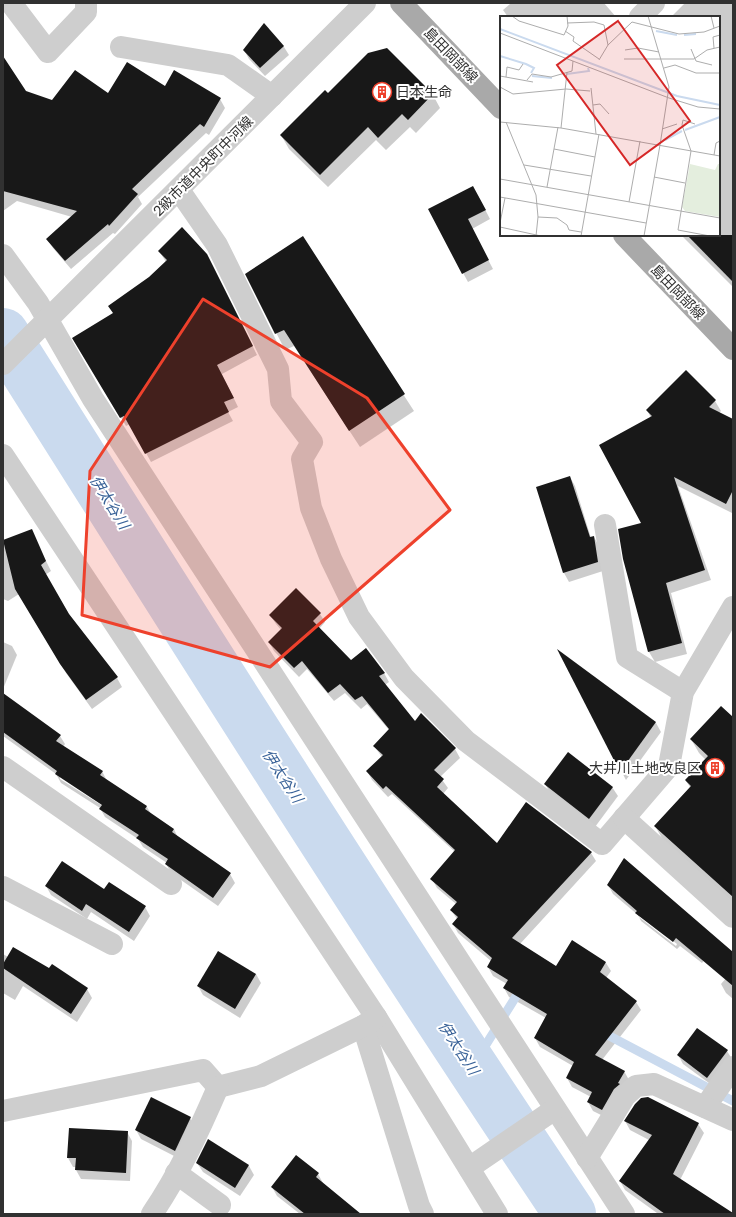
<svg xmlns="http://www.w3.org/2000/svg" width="736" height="1217" font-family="Poppins,'Noto Sans JP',sans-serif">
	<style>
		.shadow { fill: #0003; fill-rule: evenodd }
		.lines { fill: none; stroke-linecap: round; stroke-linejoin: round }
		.stream { stroke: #cadaee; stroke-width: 9 }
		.river { stroke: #cadaee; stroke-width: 52 }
		.building { fill: #181818 }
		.minor { stroke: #cecece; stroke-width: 22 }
		.major { stroke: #a9a9a9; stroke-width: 22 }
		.marked { fill: #ee412c; fill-opacity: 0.2; stroke: #ee412c; stroke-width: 3; stroke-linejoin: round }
		.labels { text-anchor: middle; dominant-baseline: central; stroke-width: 4; stroke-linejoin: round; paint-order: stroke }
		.street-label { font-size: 14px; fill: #313131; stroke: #fff }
		.poi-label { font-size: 14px; fill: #313131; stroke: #fff; text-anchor: start }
		.water-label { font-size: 15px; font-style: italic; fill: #396298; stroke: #fff }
		.inset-river { fill: none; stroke: #cadaee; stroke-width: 2 }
		.inset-road { fill: none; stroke: #adadad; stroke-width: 1 }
		.view { fill: #d62828; fill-opacity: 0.15; stroke: #d62828; stroke-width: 2 }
		.inset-edge { fill: none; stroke: #313131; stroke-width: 2 }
	</style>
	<rect width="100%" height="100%" fill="#fff"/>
	<g class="shadow">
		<path d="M511 3H604L616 17H508L503 10Z"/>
		<path d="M685 3H733V287L681 235H719V17H671Z"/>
		<path d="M264 24 284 47 289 55 265 76 249 59 244 50Z"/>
		<path d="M386 49 433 95 440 108 416 133 410 127 386 150 376 140 328 187 289 149 281 135 328 94Z"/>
		<path d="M3 58 25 92 52 102 165 87 220 99 225 108 209 135 206 133 138 197 142 204 115 234 113 233 71 269 53 248 47 239 72 217 17 201 3 211Z"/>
		<path d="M478 196 490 219 472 229 493 269 468 282 429 210Z"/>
		<path d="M302 238 414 411 360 447 294 346 285 350 246 274Z"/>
		<path d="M159 251 207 254 257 355 222 374 238 407 228 412 233 421 151 462 130 424 126 426 74 338 114 313 166 262Z"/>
		<path d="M715 401 721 411 719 413 733 420V511L732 513 678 486 711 580 671 593 687 654 655 662 649 652 643 524 651 418 647 410Z"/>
		<path d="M570 477 575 486 591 538 594 537 599 546 603 571 569 582 564 573 537 488Z"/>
		<path d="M31 531 51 571 45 575 69 614 117 678 122 687 92 709 66 673 19 594 8 601 3 599V542Z"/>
		<path d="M296 590 320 614 325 622 319 629 351 662 384 673 389 682 385 685 415 722 421 715 455 749 460 758 440 777 448 788 443 794 497 844 591 853 596 861 520 944 557 967 573 942 606 963 611 971 606 978 636 1002 641 1010 602 1060 624 1071 629 1080 607 1118 593 1111 588 1102 591 1097 572 1087 567 1078 573 1066 540 1047 535 1038 546 1018 509 997 504 988 507 984 493 976 488 967 491 961 458 933 453 924 457 919 451 910 456 904 437 888 432 879 455 852 392 794 388 797 372 780 367 771 382 757 374 746 389 730 367 704 361 709 345 693 334 701 307 669 299 677 274 651 269 642 281 630 276 624 270 615Z"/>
		<path d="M3 642 12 646 17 655 3 689Z"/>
		<path d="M559 653 656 723 661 732 626 780Z"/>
		<path d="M3 694 60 736 65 744 63 747 102 771 107 781 147 807 151 814 174 829 178 838 230 874 235 883 218 906 171 873 166 864 167 863 143 847 138 839 105 817 100 808 61 783 56 774 3 736ZM60 776 107 807 106 808 60 779Z"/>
		<path d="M733 718V901L732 902 663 840 655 826 690 787 686 781 706 760 699 753 691 739Z"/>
		<path d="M545 784 612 787 618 796 595 827 550 793Z"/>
		<path d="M608 885 718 944 702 963 680 946 677 949 641 921 638 915 613 894ZM639 915 677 944 676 946 639 917Z"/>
		<path d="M46 886 104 890 145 907 150 916 134 941 91 912 87 919 51 895Z"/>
		<path d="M3 954 8 957 49 969 87 989 92 998 77 1022 23 986 15 1000 3 993Z"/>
		<path d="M733 970V999L726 993 721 984Z"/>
		<path d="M256 974 261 983 240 1018 203 995 198 986Z"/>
		<path d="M727 1051 732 1059 713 1086 683 1064 678 1055Z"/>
		<path d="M190 1118 195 1127 180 1159 141 1139 136 1130Z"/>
		<path d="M625 1121 698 1124 704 1133 680 1180 733 1214H656L657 1213 625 1190 620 1181 649 1140 630 1130Z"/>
		<path d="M127 1132 132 1141 130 1181 81 1179 76 1170V1167H73L68 1158Z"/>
		<path d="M197 1163 249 1166 254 1175 240 1196 203 1172Z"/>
		<path d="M318 1174 323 1183 322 1184 355 1214H300L277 1196 272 1187Z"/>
	</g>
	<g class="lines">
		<g class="stream">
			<path d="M600 1031 733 1101"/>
			<path d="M472 1067 520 990 524 992"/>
		</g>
		<path class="river" d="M3 334C189 629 375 924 570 1214"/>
	</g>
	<g class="building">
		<path d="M264 23 284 46 260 68 243 50Z"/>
		<path d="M387 48 433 94 408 120 402 114 378 138 368 127 320 175 280 135 325 90 328 93 368 53Z"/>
		<path d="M3 56 26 91 52 100 75 70 108 93 127 62 165 86 174 70 221 98 204 127 200 124 132 189 138 194 109 226 108 224 65 261 46 239 77 211 3 191Z"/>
		<path d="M473 186 486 210 468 219 489 260 462 274 428 209Z"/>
		<path d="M182 227 207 254 253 346 217 365 234 398 224 402 229 412 145 454 124 416 120 418 72 338 113 313 108 306 149 277 167 260 158 251Z"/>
		<path d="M687 235H733V282Z"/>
		<path d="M303 236 405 394 349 431 284 330 275 334 245 274Z"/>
		<path d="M686 370 716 400 709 407 733 419V490L726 504 674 477 705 570 666 583 682 643 648 652 623 559 618 529 641 523 599 445 652 416 646 410Z"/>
		<path d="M570 476 590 537 594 536 598 562 563 573 536 487Z"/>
		<path d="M32 529 46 561 41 565 69 614 118 677 86 700 60 664 15 589 3 540Z"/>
		<path d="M296 588 321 613 313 621 351 660 366 648 385 673 379 676 415 721 421 713 456 748 434 770 444 779 437 787 497 843 526 802 592 852 512 938 556 966 572 940 606 962 600 972 637 1001 595 1055 625 1071 618 1083 620 1084 614 1089 602 1110 587 1102 592 1092 566 1078 574 1062 534 1038 547 1014 503 988 508 980 487 967 492 958 452 924 458 917 450 910 457 902 430 879 455 850 386 786 383 789 366 771 383 755 373 746 389 729 362 696 355 700 340 684 328 693 302 661 294 668 268 642 282 628 269 615Z"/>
		<path d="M557 649 656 722 620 772Z"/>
		<path d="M3 693 61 735 56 741 103 771 100 775 147 806 145 809 174 829 172 832 231 873 213 898 165 864 168 859 136 838 139 835 99 809 102 805 55 774 57 771 3 732Z"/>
		<path d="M721 706 733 717V897L654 826 691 786 685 780 708 756 690 739Z"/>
		<path d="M568 752 613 787 589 819 544 784Z"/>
		<path d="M624 858 733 952V986L676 938 673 942 635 913 637 911 607 885Z"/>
		<path d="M62 861 104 889 109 882 146 906 129 932 86 904 82 911 45 886Z"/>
		<path d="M13 947 49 968 52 964 88 988 71 1014 3 968V964Z"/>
		<path d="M218 951 256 974 235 1009 197 986Z"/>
		<path d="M697 1028 728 1050 707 1078 677 1055Z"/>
		<path d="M151 1097 191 1117 175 1151 135 1130Z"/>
		<path d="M648 1097 699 1123 673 1174 733 1213V1214H665L619 1181 652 1135 624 1121 635 1104 641 1098Z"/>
		<path d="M69 1128 128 1131 126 1173 75 1170 76 1158H67Z"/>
		<path d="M208 1139 249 1165 235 1188 196 1163Z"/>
		<path d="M296 1155 319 1173 316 1177 361 1214H305L271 1187Z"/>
	</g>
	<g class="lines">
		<g class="minor">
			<path d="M11 3 48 52 86 12V3"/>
			<path d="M640 17 654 3"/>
			<path d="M121 47 228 65 272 96"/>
			<path d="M179 190 217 245 278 369 281 401 312 442 302 459 311 508 331 559 359 617 404 678 466 741 602 844 669 766 683 692 733 607"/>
			<path d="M3 255 38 303 93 399 624 1214"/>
			<path d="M3 364 365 3"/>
			<path d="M3 455 376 1017 497 1214"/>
			<path d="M605 525 627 657 683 692"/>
			<path d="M3 767 171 884"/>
			<path d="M624 818 733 917"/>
			<path d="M3 887 112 944"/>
			<path d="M363 1026 419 1206 423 1214"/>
			<path d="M705 1107 733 1067"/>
			<path d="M3 1111 203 1070 218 1087 261 1076 363 1026 376 1017"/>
			<path d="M587 1158 625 1096 636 1086 654 1084 733 1120"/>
			<path d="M469 1168 555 1109"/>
			<path d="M176 1173 220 1205"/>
			<path d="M152 1214C179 1174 199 1131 218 1087"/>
		</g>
		<g class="major">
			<path d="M401 3 501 108"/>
			<path d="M624 235 733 349"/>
		</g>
	</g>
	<path class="marked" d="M203 299 367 398 450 510 270 667 82 615 90 471Z"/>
	<defs>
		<g id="building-ring" transform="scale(1)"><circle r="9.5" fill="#fff" stroke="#ee412c" stroke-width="1.5"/><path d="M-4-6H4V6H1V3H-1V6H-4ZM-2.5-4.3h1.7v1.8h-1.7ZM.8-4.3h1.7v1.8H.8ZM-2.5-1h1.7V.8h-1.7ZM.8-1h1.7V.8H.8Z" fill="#ee412c"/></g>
	</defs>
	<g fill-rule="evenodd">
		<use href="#building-ring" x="382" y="92"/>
		<use href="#building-ring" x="715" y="768"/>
	</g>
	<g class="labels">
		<g class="street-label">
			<text transform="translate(451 55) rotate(46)">島田岡部線</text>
			<text transform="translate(203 166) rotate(-45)">2級市道中央町中河線</text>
			<text transform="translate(678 292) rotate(46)">島田岡部線</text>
		</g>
		<g class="poi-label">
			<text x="396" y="92">日本生命</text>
			<text x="701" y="768" text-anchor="end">大井川土地改良区</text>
		</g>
		<g class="water-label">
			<text transform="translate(110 502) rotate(58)">伊太谷川</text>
			<text transform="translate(283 776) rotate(57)">伊太谷川</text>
			<text transform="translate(459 1048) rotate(57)">伊太谷川</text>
		</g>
	</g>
	<g transform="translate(500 16)">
		<rect width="220" height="220" fill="#fff"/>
		<path d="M190 148 215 154 218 148H220V201L185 195 182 191Z" fill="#e4eede"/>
		<path class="inset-river" d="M0 13 177 80 220 89M156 15 177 19M184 19 196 18M0 40 26 48 34 52 31 57M67 58 89 55 88 52M32 60 52 62M185 114 220 101M165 124 182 115"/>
		<path class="inset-road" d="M12 0 19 5 64 19 68 10 67 0M148 0 169 71 160 129M211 0 214 12M67 7 94 6 104 9 108 29M65 15 74 21 73 25 99 43M0 17 169 82 198 91 220 93M214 32 213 21 220 19M191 33 196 45 212 49M125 34 138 32 159 36M124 43H194L207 34 220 31M99 44 108 29 132 6 179 18 204 16 220 10M164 52 175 49 196 57H220M0 60 33 66M6 61 7 51 19 54 23 48M27 64 32 58 51 61 72 55 73 45M0 71 13 78 66 73 90 75M91 72 96 118M93 89 100 88 109 98M0 106 61 112 220 140M6 106 36 179 38 201 36 220M195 108 183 104 182 109 191 135 178 214 210 220M61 112 67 56M162 113 177 108M54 133 95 141M214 139 216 127 220 125M24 149 91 160M154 161 185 167M0 163 220 202M47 171 58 111M0 181 146 207M129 186 140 125M38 201 57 202 67 209 69 214 81 216M0 207 5 182M0 211 41 220M81 220 99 118M144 220 160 129"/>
		<path class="view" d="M118 5 190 105 130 149 57 49Z"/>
		<rect width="220" height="220" class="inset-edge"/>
	</g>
	<rect width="736" height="1217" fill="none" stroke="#313131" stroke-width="8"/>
</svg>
